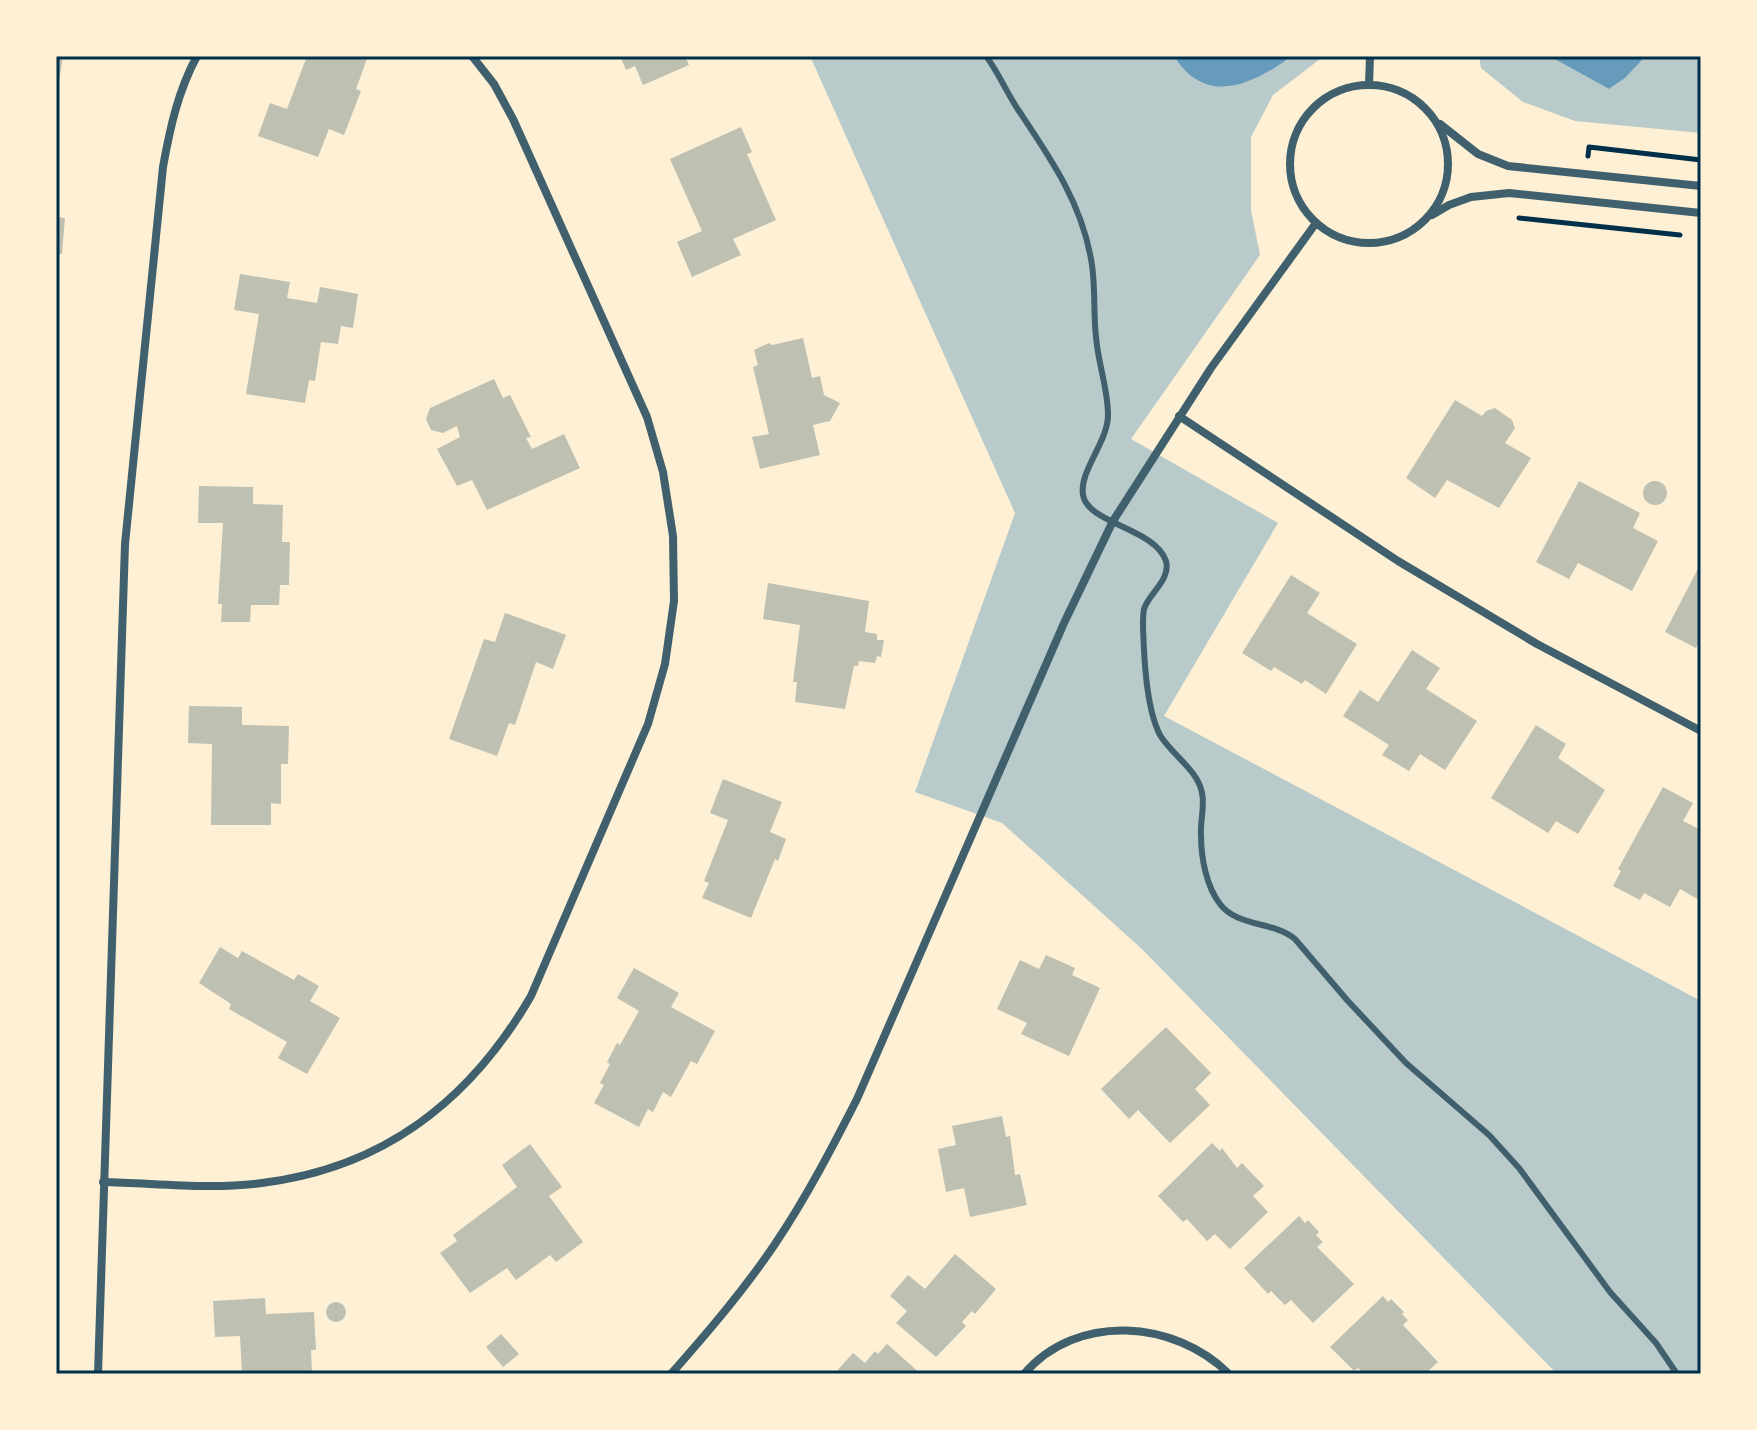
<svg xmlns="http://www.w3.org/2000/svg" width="1757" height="1430" font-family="Georgia,serif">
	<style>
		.green { fill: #b9caca }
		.water { fill: #669bbc }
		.building { fill: #bec0b2 }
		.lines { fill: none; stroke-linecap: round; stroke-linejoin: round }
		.path { stroke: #003049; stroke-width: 5 }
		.service { stroke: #3f606c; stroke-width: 6 }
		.minor { stroke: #3f606c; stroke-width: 8 }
		.neatline { fill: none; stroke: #003049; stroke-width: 3 }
	</style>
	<rect width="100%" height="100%" fill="#fdf0d5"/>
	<g class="green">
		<path d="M810 56H1324L1273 95 1251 137V210L1260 255 1131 439 1278 523 1164 716 1701 1001V1374H1557L1143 950 1002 823 915 792 1015 513Z"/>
		<path d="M1479 56H1549L1609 89 1625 78 1646 56H1701V133L1575 121 1523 102 1481 68Z"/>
	</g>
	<g class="water">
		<path d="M1174 56H1292C1252 85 1206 107 1174 56Z"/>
		<path d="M1549 56H1646L1625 78 1609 89Z"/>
	</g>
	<g class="building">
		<path d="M56 56H63L58 88H56Z"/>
		<path d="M307 56H368L356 89 361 91 344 135 329 129 318 157 258 136 270 103 287 109Z"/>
		<path d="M620 56H685L689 65 643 85 635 66 626 70Z"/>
		<path d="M741 127 752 152 747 154 776 220 733 239 741 255 692 277 677 242 702 231 670 159Z"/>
		<path d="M56 217 65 218 62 254 56 253Z"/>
		<path d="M240 274 290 282 287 298 317 303 320 287 358 294 353 328 341 326 338 344 321 342 315 381 309 380 305 403 246 394 259 314 234 310Z"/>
		<path d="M803 338 812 378 820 376 824 395 840 403 830 421 813 425 820 455 760 469 752 437 769 434 753 367 758 365 754 350 769 343 772 345Z"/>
		<path d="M494 379 503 398 510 395 531 437 526 438 532 449 564 434 580 468 487 510 472 480 457 486 437 449 460 437 457 426 443 433 431 430 426 419 430 408Z"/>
		<path d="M1455 400 1482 416 1486 411 1495 408 1512 420 1515 428 1505 443 1531 458 1499 508 1447 480 1435 498 1406 478Z"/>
		<circle cx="1655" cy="493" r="12"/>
		<path d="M1579 481 1640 513 1633 528 1658 541 1632 591 1578 563 1569 579 1536 562Z"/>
		<path d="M199 486 253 487V504L283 505 282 542H290L289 585H280L279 605H251L250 622H221L222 604H218L223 523H198Z"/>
		<path d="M1701 563V639L1696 648 1665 632Z"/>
		<path d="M1291 575 1320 593 1307 613 1357 644 1326 694 1305 680 1302 684 1274 667 1271 671 1242 653Z"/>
		<path d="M768 583 869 601 865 632 877 634V640H884L881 657 877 656 875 663 859 661 858 666H854L845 709 795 702 797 682H793L800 625 763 619Z"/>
		<path d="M505 613 566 635 553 669 536 662 515 725 509 723 497 756 449 739 484 639 495 642Z"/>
		<path d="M1412 650 1440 668 1426 689 1477 721 1445 770 1420 754 1409 771 1382 755 1389 745 1343 716 1360 690 1378 702Z"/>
		<path d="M189 706 242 707V725L289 726 288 764H281V804L271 803V825H211L212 744 188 743Z"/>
		<path d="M1536 725 1566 744 1558 758 1605 790 1578 834 1556 821 1548 833 1491 798Z"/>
		<path d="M723 779 782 802 770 832 786 839 778 861 775 859 751 918 702 898 709 883 704 881 728 820 710 813Z"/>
		<path d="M1663 787 1693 803 1683 821 1701 830V901L1680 889 1670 907 1644 893 1640 900 1613 886 1621 871 1618 869Z"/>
		<path d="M220 947 238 958 242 951 294 980 298 974 319 986 310 1001 340 1018 307 1074 278 1058 287 1042 229 1009 231 1004 199 983Z"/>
		<path d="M1046 955 1075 968 1072 975 1100 988 1069 1056 1021 1034 1027 1023 997 1009 1020 960 1039 969Z"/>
		<path d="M634 968 679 993 671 1007 715 1031 697 1064 691 1061 671 1097 663 1092 653 1112 648 1109 639 1127 594 1103 604 1085 600 1083 610 1064 607 1062 617 1043 620 1045 639 1011 617 998Z"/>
		<path d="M1166 1027 1211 1073 1195 1089 1210 1105 1170 1143 1138 1110 1129 1119 1101 1089Z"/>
		<path d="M1002 1116 1006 1137 1010 1136 1015 1175 1020 1174 1027 1205 970 1217 964 1188 946 1192 938 1149 956 1145 952 1126Z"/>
		<path d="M1212 1143 1220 1151 1222 1148 1237 1168 1242 1163 1264 1186 1253 1196 1268 1212 1230 1249 1215 1234 1207 1241 1187 1219 1183 1222 1158 1196Z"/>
		<path d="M530 1144 562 1187 549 1196 583 1242 556 1262 550 1255 516 1280 507 1268 470 1293 440 1253 457 1241 453 1235 517 1187 502 1165Z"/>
		<path d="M1299 1216 1305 1223 1308 1220 1319 1232 1316 1235 1323 1242 1317 1247 1354 1284 1313 1323 1291 1300 1285 1305 1271 1291 1268 1294 1244 1268Z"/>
		<path d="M955 1254 996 1289 975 1314 972 1311 962 1322 966 1326 936 1357 896 1323 907 1311 890 1296 908 1275 925 1289Z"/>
		<path d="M1383 1296 1388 1302 1391 1299 1404 1312 1402 1314 1408 1320 1403 1325 1438 1362 1425 1374H1363L1358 1368 1354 1371 1330 1347Z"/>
		<path d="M265 1298 266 1314 314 1312 316 1350H311L312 1374H242L240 1336 215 1337 213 1301Z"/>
		<circle cx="336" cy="1312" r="10"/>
		<path d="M501 1334 519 1354 503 1367 486 1347Z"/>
		<path d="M887 1344 921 1374H834L853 1353 865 1363 875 1351 878 1354Z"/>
	</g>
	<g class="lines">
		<g class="path">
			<path d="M1588 156 1589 147 1701 160"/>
			<path d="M1519 218 1680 235"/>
		</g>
		<path class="service" d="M986 56C998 72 1006 91 1017 108 1049 156 1081 201 1091 259 1096 285 1093 311 1096 337 1098 363 1108 389 1108 415 1108 442 1079 471 1083 495 1088 524 1155 528 1166 561 1171 580 1149 593 1144 609 1143 614 1143 622 1143 627 1144 657 1146 708 1160 735 1171 754 1198 770 1202 793 1205 806 1200 822 1201 835 1201 857 1206 886 1220 904 1237 927 1273 921 1295 939L1347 1000 1406 1063 1489 1135 1519 1168 1610 1292 1656 1343 1677 1374"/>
		<g class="minor">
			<path d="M1369 85 1370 56"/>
			<circle cx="1369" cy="164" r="79"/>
			<path d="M1440 124 1478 154 1508 166 1701 186"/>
			<path d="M1432 215 1449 205 1471 197 1509 193 1701 213"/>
			<path d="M1179 416 1398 561 1537 644 1701 731"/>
			<path d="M103 1182C155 1183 210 1190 262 1183 384 1168 470 1101 531 996L648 724 665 664 674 601 673 536 663 472 647 417 513 119 494 84 472 56"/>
			<path d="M98 1374 125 544 163 167C170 128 178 91 197 56"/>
			<path d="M671 1374C708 1332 744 1290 775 1244 806 1198 832 1148 857 1099L1064 623 1113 521 1211 368 1316 223"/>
			<path d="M1024 1374C1077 1312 1175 1320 1229 1374"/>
		</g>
	</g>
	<rect width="1757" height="1430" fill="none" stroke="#fdf0d5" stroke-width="116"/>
	<rect x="58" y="58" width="1641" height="1314" class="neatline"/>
</svg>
